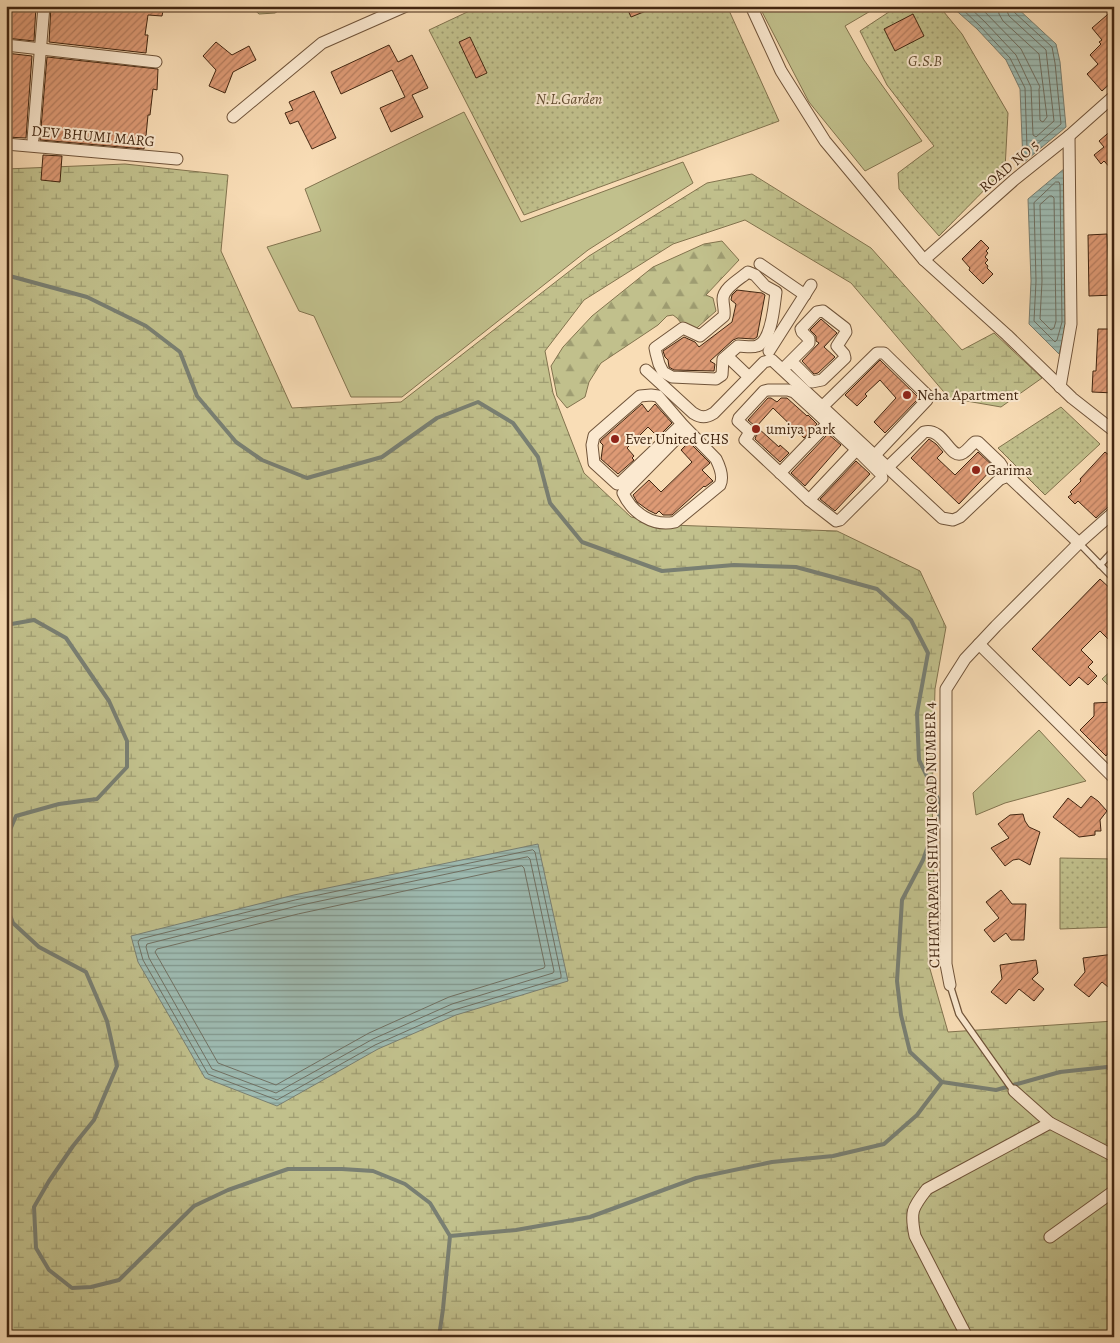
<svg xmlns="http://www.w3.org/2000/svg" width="1120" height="1343" font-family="Alegreya,serif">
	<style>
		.green { fill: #c1c08c; stroke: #82734e }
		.forest { fill: url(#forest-firs); stroke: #82734e }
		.wetland { fill: url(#wetland-marsh); stroke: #82734e }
		.park { fill: url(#park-dots); stroke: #82734e }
		.water { fill: url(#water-rules); stroke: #797f72 }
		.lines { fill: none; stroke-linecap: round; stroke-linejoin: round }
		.shore { stroke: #707062; stroke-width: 1 }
		.stream { stroke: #797f72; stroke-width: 4 }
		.building { fill: url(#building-hatch); stroke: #422611 }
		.service-casing { stroke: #70543a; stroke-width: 8 }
		.minor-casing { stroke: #70543a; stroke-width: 13 }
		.service { stroke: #fbe9d0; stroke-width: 5.5 }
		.minor { stroke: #fbe9d0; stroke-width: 11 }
		.poi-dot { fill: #8f2418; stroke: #fbe9d0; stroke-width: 2 }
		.labels { text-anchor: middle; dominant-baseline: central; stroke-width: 4; stroke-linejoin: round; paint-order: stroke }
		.park-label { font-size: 15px; font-style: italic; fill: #624c30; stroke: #fbe9d0 }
		.street-label { font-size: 15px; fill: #422611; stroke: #fbe9d0 }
		.poi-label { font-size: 15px; fill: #422611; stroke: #fbe9d0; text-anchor: start }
	</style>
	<defs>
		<pattern id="forest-firs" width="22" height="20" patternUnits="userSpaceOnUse" patternTransform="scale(1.25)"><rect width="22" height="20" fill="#c1c08c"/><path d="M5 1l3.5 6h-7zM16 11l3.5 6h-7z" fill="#9e9c71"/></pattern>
		<pattern id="wetland-marsh" width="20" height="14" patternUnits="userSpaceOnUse" patternTransform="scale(1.25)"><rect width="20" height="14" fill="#c1c08c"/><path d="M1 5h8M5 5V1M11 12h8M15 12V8" fill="none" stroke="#9e9c71"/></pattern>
		<pattern id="park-dots" width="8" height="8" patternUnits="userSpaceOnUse" patternTransform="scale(1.25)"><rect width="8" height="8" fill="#c1c08c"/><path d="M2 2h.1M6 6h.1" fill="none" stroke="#9e9c71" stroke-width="1.8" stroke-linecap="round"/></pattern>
		<pattern id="water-rules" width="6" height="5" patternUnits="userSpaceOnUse" patternTransform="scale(1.25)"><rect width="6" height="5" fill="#9ebbb2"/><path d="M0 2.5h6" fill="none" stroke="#82988f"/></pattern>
		<pattern id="building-hatch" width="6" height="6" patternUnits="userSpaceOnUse" patternTransform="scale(1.25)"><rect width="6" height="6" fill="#dd9a75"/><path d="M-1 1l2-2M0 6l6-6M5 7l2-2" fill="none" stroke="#b57d5f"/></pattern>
	</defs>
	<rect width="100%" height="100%" fill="#f9ddb6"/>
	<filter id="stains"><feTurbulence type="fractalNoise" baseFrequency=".004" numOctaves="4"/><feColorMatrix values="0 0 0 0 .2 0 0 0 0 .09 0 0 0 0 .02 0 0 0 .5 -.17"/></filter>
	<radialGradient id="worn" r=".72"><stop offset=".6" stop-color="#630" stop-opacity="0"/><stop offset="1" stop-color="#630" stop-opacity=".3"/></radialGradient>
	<g class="green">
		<path d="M250 6H286L275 13 259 14Z"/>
		<path d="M759 6H879L845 26 864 60 922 141 865 171 809 102Z"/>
		<path d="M464 112 521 222 683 162 693 183 588 250 402 397H351L314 316 299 311 267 247 321 231 305 189Z"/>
		<path d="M1114 668V691L1102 679Z"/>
		<path d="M1039 730 1086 781 1005 803 976 815 973 793Z"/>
	</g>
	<path class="forest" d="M722 241 739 260 706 295 713 298 716 311 690 334 677 318 673 315 667 316 658 325 601 363 589 382 585 397 567 408 557 396 551 366 563 347 592 316 653 267 704 244Z"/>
	<path class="wetland" d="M125 164 228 175 221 251 292 408 401 402 589 256 707 183 752 174 871 248 962 350 994 333 1042 378 1001 407 949 398 851 283 745 220 673 244 584 300 545 351 553 393 584 473 631 517 670 525 837 531 920 571 946 627 935 689 932 799 934 881 928 962 948 1032 1114 1021V1337H6V169Z"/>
	<g class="park">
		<path d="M480 6H727L779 121 524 215 429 30Z"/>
		<path d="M898 6H939L962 34 1008 113 1005 169 939 236 917 211 899 189 898 173 934 146 887 85 860 31Z"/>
		<path d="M1061 407 1100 444 1045 495 998 448Z"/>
		<path d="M1060 858 1114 859V927L1060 929Z"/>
	</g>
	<g class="water">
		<path d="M951 6H1015L1056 44 1060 62 1066 127 1023 163 1020 89 1006 60 977 29Z"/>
		<path d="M1065 168 1067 323 1059 354 1029 324 1031 281 1028 199Z"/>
		<path d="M538 844 568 981 456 1015 378 1049 277 1106 205 1078 138 962 131 936 294 895Z"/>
	</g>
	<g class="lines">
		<g class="shore">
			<path d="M959 6 980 26 1010 58 1025 88 1027 148 1030 150 1061 124 1055 63 1052 47 1014 12 1012 6"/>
			<path d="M968 6 985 22 1016 55 1031 87 1033 135 1036 137 1054 121 1046 50 1009 16 1007 11 1006 6"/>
			<path d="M979 6 1021 49 1040 87 1039 89 1040 120 1041 121 1043 122 1047 117 1039 54 1003 21 999 14 998 6"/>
			<path d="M1056 182H1059L1060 185 1062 322 1057 340 1055 342 1034 321 1036 281 1034 203Z"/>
			<path d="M1050 196H1052L1054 198 1056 321 1054 328 1051 330 1040 319 1042 281 1040 205Z"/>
			<path d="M533 850 535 852 561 975V978L454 1010 375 1045 277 1100 208 1074 143 960 138 942 140 939 295 900Z"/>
			<path d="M528 857 530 859 554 971 553 973 452 1004 373 1039 276 1093 212 1069 149 958 146 947 147 944 297 906Z"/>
			<path d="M522 866 524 868 545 966 544 968 449 997 369 1033 276 1085 218 1063 155 952 157 949 298 914Z"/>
		</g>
		<g class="stream">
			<path d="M6 275 87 297 146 326 180 352 197 396 236 442 262 460 307 478 382 457 437 418 478 402 513 423 538 457 550 503 582 542 662 571 734 565 796 567 877 589 911 620 928 653 917 713 919 760 942 807 923 860 902 900 897 981 901 1015 910 1052 942 1082"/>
			<path d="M6 625 34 620 66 638 109 701 127 741V767L97 799 59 804 16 816 6 839"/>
			<path d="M6 905 13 923 39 947 86 972 107 1021 117 1066 94 1120 73 1146 49 1181 34 1207 36 1248 49 1270 72 1288 91 1287 119 1280 194 1206 228 1190 288 1169H342L373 1171 405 1184 430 1203 450 1236"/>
			<path d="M439 1337 443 1309 450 1236 516 1230 590 1217 696 1178 772 1162 833 1156 884 1144 917 1115 942 1082 996 1090 1060 1072 1107 1067 1114 1073"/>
		</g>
	</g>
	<g class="building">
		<path d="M6 6H36L34 41 6 38Z"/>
		<path d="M51 6H164L162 16 148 15 145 35H148L146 53 49 42Z"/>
		<path d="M626 6H656V7L631 17Z"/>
		<path d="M1114 9V80L1102 91 1087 74 1098 64 1090 55 1101 44 1099 42 1102 40 1092 28Z"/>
		<path d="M913 14 924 36 895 51 884 29Z"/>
		<path d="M470 37 487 73 476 78 459 42Z"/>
		<path d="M216 42 232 55 249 46 256 60 233 72 225 93 209 86 216 70 203 56Z"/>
		<path d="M389 45 398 62 412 55 428 88 412 95 423 117 391 132 380 108 405 97 392 70 341 94 331 72Z"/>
		<path d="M6 53 32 56 26 138 6 137Z"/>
		<path d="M47 57 158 69 157 90 153 89 150 115H148L146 136H145L144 149 40 140Z"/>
		<path d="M314 91 336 138 312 149 298 121 290 124 285 113 293 110 289 102Z"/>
		<path d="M1114 128V172L1104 161 1101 164 1094 155 1104 147 1099 141Z"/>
		<path d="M43 155 62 156 60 182 41 180Z"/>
		<path d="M1107 234 1109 278H1113L1114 295 1089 296 1088 235Z"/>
		<path d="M981 240 989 248 986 251 988 253 985 257 988 260 985 263 988 266 987 268 993 274 983 284 969 270 970 268 962 259Z"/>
		<path d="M737 290 762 293 765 295 757 337 754 339 738 338 733 340 710 361 715 364 714 371 674 370 669 367 668 360 665 357 663 351 684 337 695 342 699 347 732 322 736 304 731 300 732 295Z"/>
		<path d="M821 319 837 333 824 347 835 357 818 373 814 374 802 361 819 343 816 341V336L810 330Z"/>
		<path d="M1098 329H1114V393L1092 392 1093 371H1096Z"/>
		<path d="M880 360 919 398 885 433 874 422 896 398 880 380 865 394 867 396 857 406 845 395Z"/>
		<path d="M768 398H771L777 402 781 398H787L807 416 808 415 817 424 804 438 773 408 756 427 748 420Z"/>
		<path d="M642 404 648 412 655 404 672 423 660 435 658 433 656 435 648 427 627 448 634 456 632 458 634 460 618 474 601 459 603 445 600 442 601 440Z"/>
		<path d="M758 428 779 447 780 445 789 453 780 462 755 439 757 433Z"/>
		<path d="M828 434 841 445 805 486 791 473Z"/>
		<path d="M929 439 936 444 943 452 937 458 955 475 978 452 994 467 959 504 911 458Z"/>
		<path d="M689 442 710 463 702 470 713 481 705 487 704 486 672 515H663L659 511 656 514 648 510 637 502 633 495 649 480 661 492 692 462 681 450Z"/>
		<path d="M1105 452 1114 459V505L1109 506 1096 518 1078 501 1075 504 1068 497 1072 494 1070 492 1081 481 1080 479Z"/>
		<path d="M856 461 870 474 835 511 820 499Z"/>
		<path d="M1100 579 1114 592V645L1100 631 1081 650 1093 662 1088 667 1097 676 1088 685 1079 677 1070 686 1032 649Z"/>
		<path d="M1114 702V746L1106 756 1080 730 1094 716V703Z"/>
		<path d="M1091 796 1098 801 1107 811 1100 820 1101 831H1095V835L1079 837 1053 817 1068 798 1081 808Z"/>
		<path d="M1023 814 1025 821 1029 827 1040 832 1030 865 1019 859 1013 860 1005 866 991 848 1009 838 998 824 1010 815Z"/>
		<path d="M1001 890 1012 904H1026L1024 940H1011L1006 933 994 942 984 930 999 918 986 902Z"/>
		<path d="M1114 954V992L1102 982 1089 997 1074 985 1085 972 1083 958Z"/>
		<path d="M1036 960 1038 973 1032 979 1044 989 1034 1001 1019 989 1006 1004 991 992 1002 979 1000 965Z"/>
	</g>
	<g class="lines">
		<g class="service-casing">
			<g id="service">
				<path d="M1079 543 1114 579"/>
				<path d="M1100 565 1114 550"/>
				<path d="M950 985 959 1014 1010 1086 1014 1091"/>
			</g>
		</g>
		<g class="minor-casing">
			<g id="minor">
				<path d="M751 6 781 71 825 141 924 260 1007 335 1072 398 1114 431"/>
				<path d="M6 45 156 62"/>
				<path d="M233 117 322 43 406 6"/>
				<path d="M33 139 44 6"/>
				<path d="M6 144 177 159"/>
				<path d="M924 260 1014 180 1069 136 1114 96"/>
				<path d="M760 264 805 295"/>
				<path d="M748 272 755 275 765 286 776 292C774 306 772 341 757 346 752 348 744 346 738 346L723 359 722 375 716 379 672 377 663 372 659 364 656 353 655 348 683 328 700 336 724 316C725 310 723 305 723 299 723 288 740 279 748 272Z"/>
				<path d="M769 351 811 285"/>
				<path d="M727 356 749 377"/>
				<path d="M783 369 809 343V339L802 332 801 329 817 312 823 311 845 328 846 332 837 346 844 354 845 358 822 380 812 382 791 361"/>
				<path d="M646 370 693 413C701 418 706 418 714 413L764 362 772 360 942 518 953 520 960 517 1000 479 1008 476 1079 543"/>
				<path d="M1060 387 1071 324 1069 136"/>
				<path d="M768 390H788L794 392 856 449 881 474 882 478 840 520 836 521 809 500 745 440 750 432 738 421 739 418 764 391Z"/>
				<path d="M823 406 877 353H884L888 357 928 396 927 400 875 455"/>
				<path d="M682 424 658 396 651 395 640 396 594 436 592 445 594 463 617 484 620 483 682 424 716 459C720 467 724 477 720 485L675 522C653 527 632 513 623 493L686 429"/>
				<path d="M888 467 924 432C944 427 950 461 963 453 968 450 971 445 975 442H978L1000 463 1002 466 1003 478"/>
				<path d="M780 473 832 419"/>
				<path d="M809 500 861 445"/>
				<path d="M979 644 1114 778"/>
				<path d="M950 985 946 964V689L965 659 996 626 1079 543 1114 512"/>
				<path d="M1014 1091 1050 1123 1114 1156"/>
				<path d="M1050 1237 1114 1191"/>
				<path d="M967 1337 915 1236C910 1212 912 1208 927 1189L1050 1123"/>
			</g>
		</g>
		<use href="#service" class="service"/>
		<use href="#minor" class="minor"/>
	</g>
	<g class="poi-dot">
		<circle cx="907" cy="395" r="5"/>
		<circle cx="756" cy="429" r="5"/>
		<circle cx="615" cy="439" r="5"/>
		<circle cx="976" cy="470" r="5"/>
	</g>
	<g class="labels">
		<g class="park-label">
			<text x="925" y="61">G.S.B</text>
			<text x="569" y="99">N.L.Garden</text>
		</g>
		<g class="street-label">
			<text transform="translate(93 136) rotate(5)">DEV BHUMI MARG</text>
			<text transform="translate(1009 166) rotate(-40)">ROAD NO 5</text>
			<text transform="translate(932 835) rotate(-91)">CHHATRAPATI SHIVAJI ROAD NUMBER 4</text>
		</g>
		<g class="poi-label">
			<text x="917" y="395">Neha Apartment</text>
			<text x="766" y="429">umiya park</text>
			<text x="625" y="439">Ever United CHS</text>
			<text x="986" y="470">Garima</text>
		</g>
	</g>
	<rect width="1120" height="1343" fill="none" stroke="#f9ddb6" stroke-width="25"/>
	<rect x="8" y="8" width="1105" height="1328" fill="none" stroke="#422611" stroke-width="2.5"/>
	<rect x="12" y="12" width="1095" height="1318" fill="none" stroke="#422611"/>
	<rect width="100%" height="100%" filter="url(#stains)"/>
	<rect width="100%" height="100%" fill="url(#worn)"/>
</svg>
